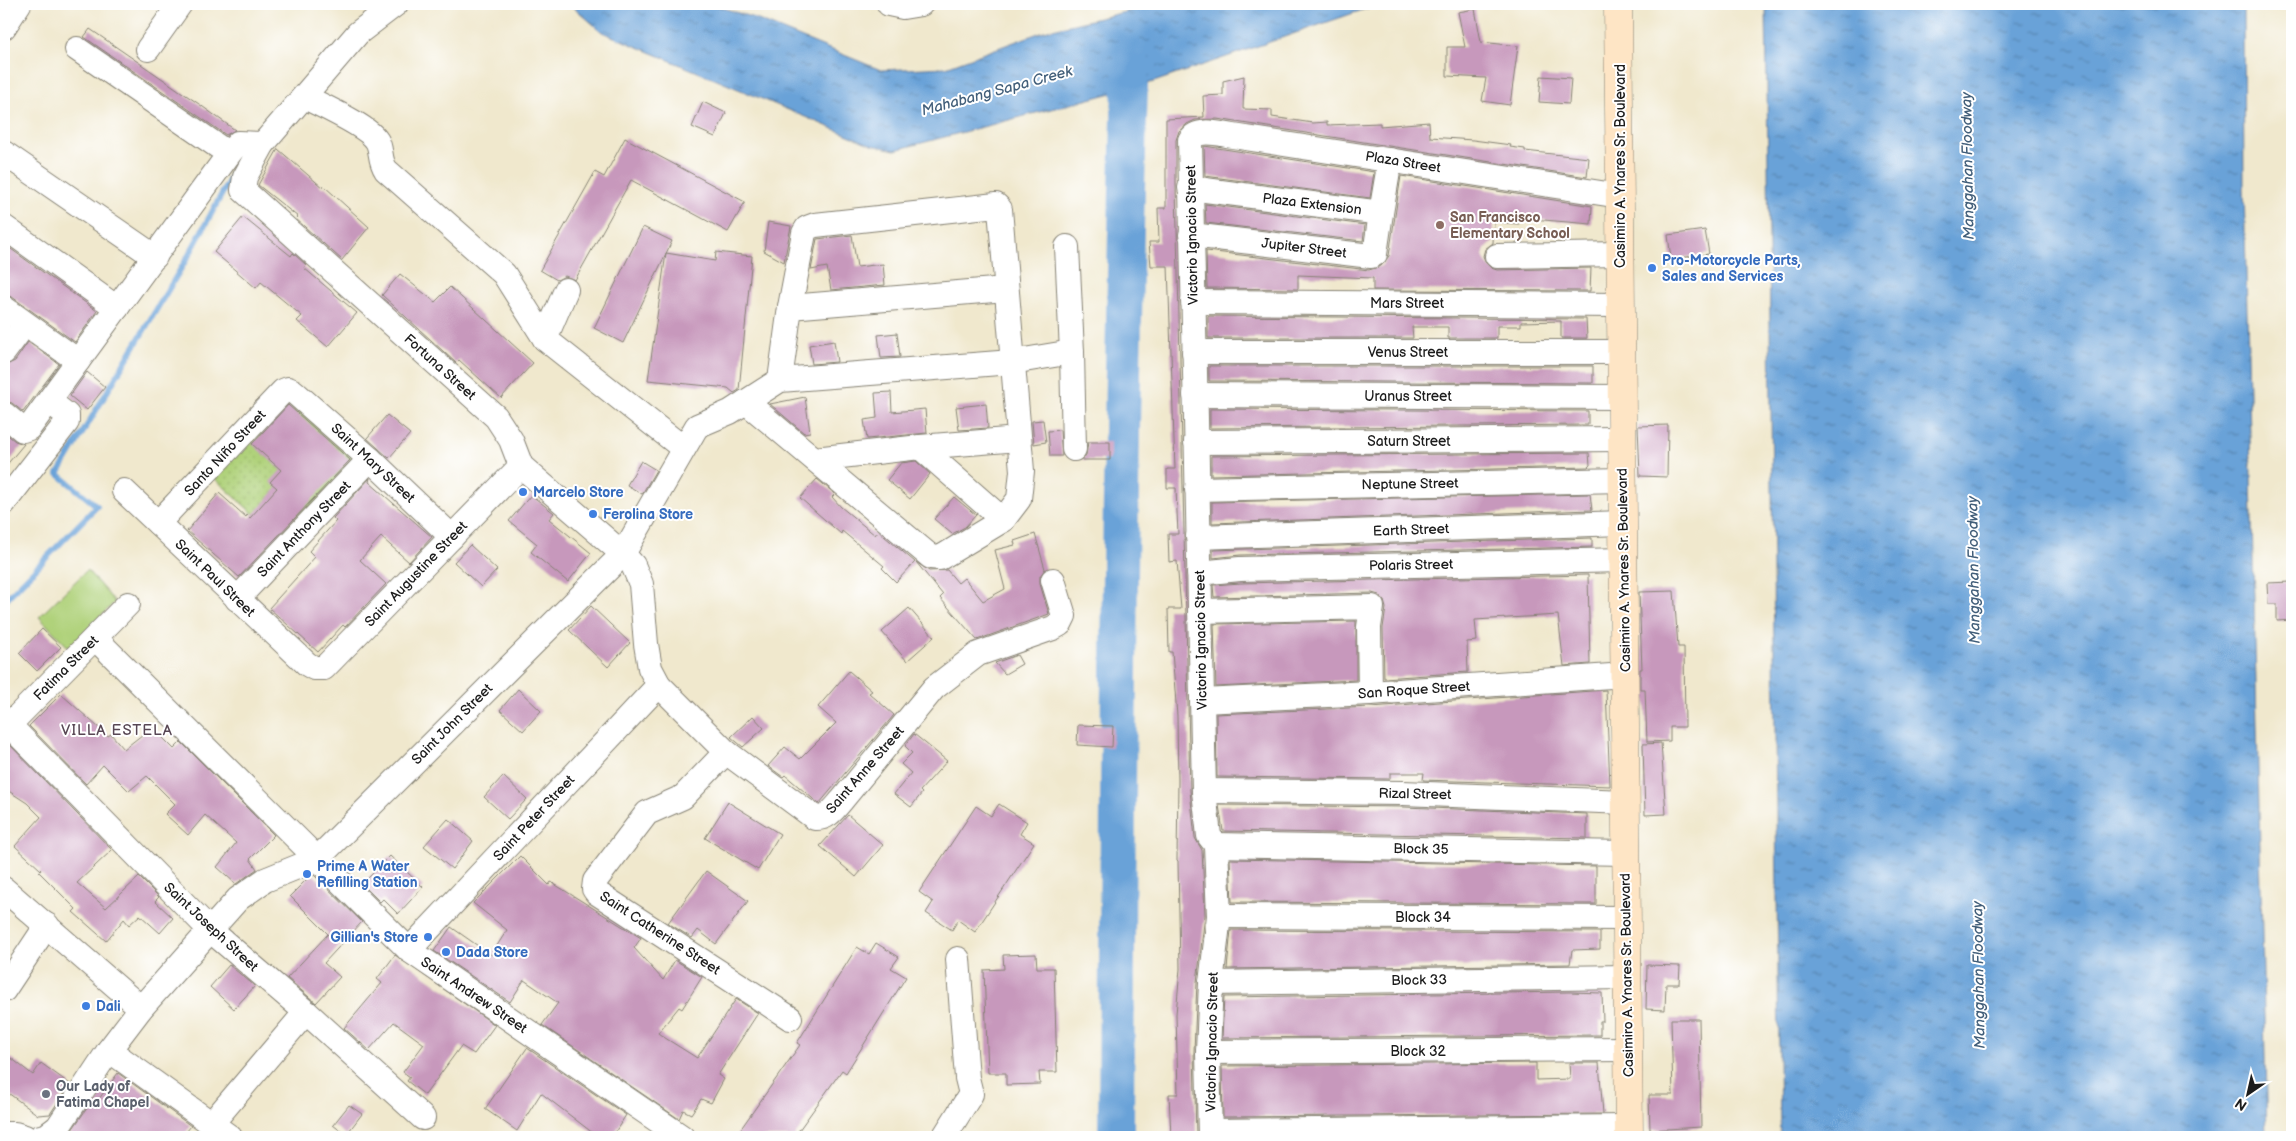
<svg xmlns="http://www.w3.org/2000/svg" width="2296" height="1141" font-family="'Balsamiq Sans',sans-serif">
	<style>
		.grass { fill: #afd179; stroke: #66764a }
		.park { fill: url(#park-dots); stroke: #66764a }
		.water { fill: url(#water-ripples); stroke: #425f7a }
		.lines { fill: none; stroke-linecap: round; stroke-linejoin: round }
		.stream { stroke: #69a2d8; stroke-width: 6 }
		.river { stroke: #69a2d8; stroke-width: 36 }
		.building { fill: #c798bc }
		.minor-casing { stroke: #868274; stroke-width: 26 }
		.secondary-casing { stroke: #868274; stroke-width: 29 }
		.minor { stroke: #fff; stroke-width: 24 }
		.secondary { stroke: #fee5c5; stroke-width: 28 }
		.education-dot { fill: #8d6e63; stroke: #fff; stroke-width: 2 }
		.shop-dot { fill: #3f7fe0; stroke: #fff; stroke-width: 2 }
		.worship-dot { fill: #6b7280; stroke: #fff; stroke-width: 2 }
		.labels { text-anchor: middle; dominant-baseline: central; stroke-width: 4; stroke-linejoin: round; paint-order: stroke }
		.street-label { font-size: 14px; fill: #1c1c1c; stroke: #fff }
		.education-label { font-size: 14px; font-weight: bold; fill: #785e54; stroke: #fff; text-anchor: start }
		.shop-label { font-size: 14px; font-weight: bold; fill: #366cbe; stroke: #fff; text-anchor: start }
		.worship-label { font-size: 14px; font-weight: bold; fill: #5b616d; stroke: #fff; text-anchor: start }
		.water-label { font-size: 15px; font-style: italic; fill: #425f7a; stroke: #fff }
		.neighbourhood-label { font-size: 15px; letter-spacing: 1px; fill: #584754; stroke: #fff }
	</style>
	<defs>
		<pattern id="park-dots" width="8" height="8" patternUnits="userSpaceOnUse" patternTransform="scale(1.25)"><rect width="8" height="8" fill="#afd179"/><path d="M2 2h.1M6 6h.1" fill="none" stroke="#96b368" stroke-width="1.8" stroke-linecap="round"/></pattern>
		<pattern id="water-ripples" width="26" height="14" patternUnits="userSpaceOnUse" patternTransform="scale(1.25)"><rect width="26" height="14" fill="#69a2d8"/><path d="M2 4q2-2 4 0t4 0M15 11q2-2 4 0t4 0" fill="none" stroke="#5683ae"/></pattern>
	</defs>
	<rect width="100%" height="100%" fill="#fff"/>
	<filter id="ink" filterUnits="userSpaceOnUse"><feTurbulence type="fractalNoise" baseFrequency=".02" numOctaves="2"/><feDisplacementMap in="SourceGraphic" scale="10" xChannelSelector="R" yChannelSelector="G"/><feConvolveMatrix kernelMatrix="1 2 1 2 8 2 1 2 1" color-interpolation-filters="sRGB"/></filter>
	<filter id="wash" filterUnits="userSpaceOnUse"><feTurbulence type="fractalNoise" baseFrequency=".0096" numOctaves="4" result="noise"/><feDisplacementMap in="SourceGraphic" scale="20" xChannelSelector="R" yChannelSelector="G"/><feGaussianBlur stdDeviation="1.12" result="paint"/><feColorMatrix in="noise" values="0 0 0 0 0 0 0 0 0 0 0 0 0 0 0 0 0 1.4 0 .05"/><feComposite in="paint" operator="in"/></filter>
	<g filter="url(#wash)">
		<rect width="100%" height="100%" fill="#f0e8cd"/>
		<path class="grass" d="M87 570 115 602 69 648 39 617Z"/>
		<path class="park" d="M288 396 358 460 283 541 212 476Z"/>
		<g class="water">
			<path d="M570 4H711L751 17 881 70 946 67 1044 31 1159 4H1387L1377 5 1154 82 895 150 872 145 602 32Z"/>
			<path d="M1766 4H2243L2244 187 2267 1137H1780Z"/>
		</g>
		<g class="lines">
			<path class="stream" d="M4 601 97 506 58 474 189 255 245 151"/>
			<path class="river" d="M1116 1137C1118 776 1119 415 1131 55"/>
		</g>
		<g id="blocks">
			<g class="building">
				<path d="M1475 9 1481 42 1518 46 1510 105 1482 101 1486 78 1447 76V47H1465L1458 12Z"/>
				<path d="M90 29 199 104 235 130 226 135 84 37Z"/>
				<path d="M1244 76 1243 109 1272 110V117L1313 123 1327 122V125L1380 123V126L1429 122 1430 137 1473 140 1511 145 1510 147 1525 149V151L1589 158 1587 177 1217 119 1195 120 1187 124 1179 131 1176 140V187L1190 791 1195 838 1202 850 1205 915 1197 982 1194 1051 1196 1137H1171L1169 1094H1178L1176 1014 1180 969 1178 861 1177 860 1178 781 1177 716 1172 652H1169L1168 609H1181L1177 561 1169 562 1168 534H1178L1176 488H1167V469H1175L1168 266H1151L1149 242H1159L1158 208H1166V119L1204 117 1203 96 1223 95V81Z"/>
				<path d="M1541 76 1571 78 1569 104 1539 102Z"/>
				<path d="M703 102 726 113 715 137 692 127Z"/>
				<path d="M625 138 745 202 728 232 631 180 575 280 565 276 557 280 540 270 595 172 604 177Z"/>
				<path d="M1204 146 1374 172 1370 198 1205 176Z"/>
				<path d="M278 149 323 188 324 186 369 227 342 260 296 219 298 217 258 185Z"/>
				<path d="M1401 176 1592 206 1591 224 1520 218 1519 224 1494 222 1493 243 1485 249 1483 256 1486 263 1491 268 1497 270 1591 268 1590 291 1373 290V278L1298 275V289L1207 288 1206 251 1369 270 1381 266 1389 256Z"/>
				<path d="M1205 204 1365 225 1363 241 1206 223Z"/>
				<path d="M243 217 291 256 293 253 306 265 304 268 357 313 328 347 297 321 302 316 261 282 256 288 214 252Z"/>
				<path d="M768 222 791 226 784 262 764 251Z"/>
				<path d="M643 227 672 241 623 343 594 328Z"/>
				<path d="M1705 230 1709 254 1671 259 1668 235Z"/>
				<path d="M852 235 857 267 883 264 885 285 831 290 827 267 811 270 817 239Z"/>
				<path d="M4 244 97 311 75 342 12 297 4 295Z"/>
				<path d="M716 252 752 256 739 390 734 393 728 388 648 380 666 253 715 261Z"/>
				<path d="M400 274 435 302 450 287 533 363 501 398 459 360 456 363 382 295Z"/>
				<path d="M1208 316 1586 319 1587 338H1561V321L1521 322V326H1497V338H1448V327H1412L1413 338H1208Z"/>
				<path d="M897 333 900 357 881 358 878 335Z"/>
				<path d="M834 341 837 362 812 364 809 345Z"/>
				<path d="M28 342 59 364 23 412 12 403 4 401V366L15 361Z"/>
				<path d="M1209 366H1593V383L1209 381Z"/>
				<path d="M87 372 105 387 87 410 70 396Z"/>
				<path d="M891 392 892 412 925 409 927 433 867 439 864 420 877 418 875 393Z"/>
				<path d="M805 397 810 432 804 433 770 404Z"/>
				<path d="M986 404 988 428 959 430 956 407Z"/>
				<path d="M288 405 350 460 239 577 187 531 219 493 246 517 247 515 250 518 277 488 270 482 281 470 252 444Z"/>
				<path d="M1210 409 1588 411V425L1210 428Z"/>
				<path d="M387 415 410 434 389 458 367 438Z"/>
				<path d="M1043 420 1046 442 1034 444 1032 421Z"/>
				<path d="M1668 425 1667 477 1640 476 1638 426Z"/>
				<path d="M1060 430 1062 456H1050L1048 431Z"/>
				<path d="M4 432 15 441 24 444 4 468Z"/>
				<path d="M1088 442H1110V460H1082L1086 455Z"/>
				<path d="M1589 453 1590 465 1588 467 1211 475V456Z"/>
				<path d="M641 461 656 470 642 494 627 485Z"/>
				<path d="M916 461 930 474 910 499 887 480 901 463Z"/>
				<path d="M370 478 369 482 432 537 409 562 381 537 360 560 386 584 345 627 343 625 318 652 269 608 315 557 309 551 336 521 333 518Z"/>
				<path d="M817 479 835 494 832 497 841 507 875 535 878 531 915 562 896 582 882 568 884 566 842 531 841 534 800 498Z"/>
				<path d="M1590 494 1592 510 1212 523V502Z"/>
				<path d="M531 495 554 513 549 519 591 553 568 582 531 552 537 544 509 521Z"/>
				<path d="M954 497 976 515 965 527 952 534 934 519Z"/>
				<path d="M1035 534 1045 569 1040 576V584L1049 614 977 640 940 598 943 595 916 562 929 571 947 570 958 583 964 578 983 601 1005 589 995 550 1015 545 1014 541Z"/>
				<path d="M1592 538V547L1240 555 1213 558V550Z"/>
				<path d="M470 545 497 570 481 587 454 562Z"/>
				<path d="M1588 575 1590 664 1564 666 1558 615 1475 620 1477 641 1467 642 1468 672 1384 678 1383 628 1386 608 1384 601 1379 595 1372 593 1214 597 1213 585 1241 583Z"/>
				<path d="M2292 582V620L2277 621V604H2268L2267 583Z"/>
				<path d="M1674 591 1678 647H1684L1685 727H1670V741L1647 742 1645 689H1640V669H1642L1639 592Z"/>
				<path d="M591 606 630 643 608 667 569 630Z"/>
				<path d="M909 608 934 637 907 661 882 632Z"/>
				<path d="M1356 621V680L1216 687 1214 624Z"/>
				<path d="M42 629 61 647 37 671 19 653Z"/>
				<path d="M1017 655 1022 664 1005 674 995 663Z"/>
				<path d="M849 671 872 691 869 693 894 715 819 804 785 775 783 777 768 766 785 747 800 759 836 723 818 707Z"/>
				<path d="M518 689 541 711 523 731 500 710Z"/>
				<path d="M1606 690 1610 786 1423 780 1424 773H1390V779L1217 777 1216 714 1371 707Z"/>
				<path d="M61 694 108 736 111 734 124 749 152 727 174 749 181 742 274 835 250 859 257 869 236 884 217 867 236 843 205 815 188 835 165 814 175 804 147 776 129 791 103 765 86 784 29 726Z"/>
				<path d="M753 716 764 728 743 747 731 737Z"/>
				<path d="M1078 725 1113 726 1112 747 1077 745Z"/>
				<path d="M914 734 947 761 920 791 922 793 911 807 894 794 911 773 901 764 912 753 905 746Z"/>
				<path d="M1661 743 1666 814 1645 815 1643 744Z"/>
				<path d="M10 745 112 850 77 883 106 908 139 877 159 897 155 901 173 918 160 933 140 915 129 925 124 919 106 941 73 912 76 909 39 872 41 870 15 846 41 817 27 803 4 788V751Z"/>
				<path d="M503 776 527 799 508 819 484 797Z"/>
				<path d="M728 802 780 834 758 870 705 838Z"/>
				<path d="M999 804 1027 822 1020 834 1034 843 975 932 958 920 952 930 926 913 933 902 919 892 976 806 991 816Z"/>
				<path d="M1219 805 1403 807 1587 814V838L1223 831Z"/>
				<path d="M848 815 883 845 856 877 820 846Z"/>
				<path d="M448 819 473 841 452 869 424 846Z"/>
				<path d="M390 856 423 887 398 914 383 899 380 902 362 884Z"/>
				<path d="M520 856 549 885 551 882 641 938 634 948 663 980 675 960 702 977 682 1009 679 1007 658 1033 662 1036 697 1058 736 999 758 1013 718 1075 724 1079 711 1103 701 1099 691 1114 683 1110 679 1119 542 1025 558 1003 524 980 510 1002 434 951 451 927 491 955 507 930 473 903Z"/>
				<path d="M1230 859 1596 866V904L1232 902Z"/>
				<path d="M706 871 748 901 716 944 698 930 692 938 668 923Z"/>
				<path d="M314 875 362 922 324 963 340 977 316 1003 287 978 328 934 290 896 309 877Z"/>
				<path d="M1231 930 1600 932V949L1572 950 1570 964 1227 969Z"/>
				<path d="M876 943 899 957 891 968 906 977 846 1073 842 1070 794 1137H735L800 1045 797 1043 857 947 869 954Z"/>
				<path d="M1036 954 1037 968H1054L1057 1072H1039L1040 1084 1006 1085V1073H988L984 970 1004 969 1003 955Z"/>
				<path d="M395 955 495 1025 474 1054 461 1046 425 1095 407 1081 410 1077 403 1072 424 1044 394 1022 369 1050 344 1028 382 983 377 979Z"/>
				<path d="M229 965 255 986 234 1009 210 987Z"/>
				<path d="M1647 965 1680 966 1679 984H1666L1665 1010 1646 1009Z"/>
				<path d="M1570 992 1602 993 1603 1021H1600V1035L1222 1038 1224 997Z"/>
				<path d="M1671 1019H1699L1701 1127 1650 1130 1649 1095H1673Z"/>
				<path d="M527 1048 626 1115 612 1137H598L541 1093 517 1131 485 1109Z"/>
				<path d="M11 1058 33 1075 41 1063 70 1084 50 1114 38 1115 4 1090V1067Z"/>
				<path d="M1536 1063V1080L1570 1079 1569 1063H1599L1603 1114 1223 1117 1222 1066Z"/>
				<path d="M118 1073 191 1126 182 1137H67L92 1101 96 1103Z"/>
				<path d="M349 1105 362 1114 346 1135 333 1125Z"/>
			</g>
		</g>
	</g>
	<g filter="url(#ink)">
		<use href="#blocks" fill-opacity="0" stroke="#868274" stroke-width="1"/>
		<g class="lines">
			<g class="minor-casing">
				<g id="minor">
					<path d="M889 4 903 7 921 4"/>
					<path d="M4 27 19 4"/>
					<path d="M148 49 180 4"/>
					<path d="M305 97C322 106 368 126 377 141 382 149 379 160 386 170L504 274 545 339 683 448"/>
					<path d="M263 144 358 33 396 4"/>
					<path d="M4 153 155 257"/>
					<path d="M229 154 238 143 263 144 245 177 243 190 496 417 511 440 521 466 623 554 633 565 641 584 646 644 650 668 659 685 726 752 815 818C828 819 834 809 842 800L934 688 978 654 1053 628 1060 624 1064 616 1053 580"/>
					<path d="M1190 188 1381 213 1390 160"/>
					<path d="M4 227 117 308"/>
					<path d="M1191 235 1371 256 1375 254 1381 213"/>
					<path d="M1067 247 1072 352 1074 449"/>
					<path d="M1497 256 1621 254"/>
					<path d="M1193 302 1621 305"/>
					<path d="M790 307 1006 289"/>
					<path d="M4 308 78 361"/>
					<path d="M545 339 566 290"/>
					<path d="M4 352 25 324"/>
					<path d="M1194 352H1621"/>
					<path d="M1195 395 1622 397"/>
					<path d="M746 402 931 557 940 558 1003 520 1019 499 1022 471 1000 209 996 205 815 225 807 228 804 233 790 307 780 380"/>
					<path d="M4 414 23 430 29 428 229 154 77 49"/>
					<path d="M1196 442 1622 439"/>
					<path d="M920 447 1003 520"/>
					<path d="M815 459 920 447 1019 439"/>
					<path d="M1197 489 1623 480"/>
					<path d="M124 491 307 664 314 668H324L521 466"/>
					<path d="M4 503 67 422V415L49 401"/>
					<path d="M158 523 283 391 288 389 293 391 370 459 452 537"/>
					<path d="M1198 537 1623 523"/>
					<path d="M1199 573 1240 569 1623 560"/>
					<path d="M237 599 370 459"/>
					<path d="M1200 611 1372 607 1369 627 1370 693"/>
					<path d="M95 638 409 950 682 1137"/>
					<path d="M1202 701 1370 693 1625 675"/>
					<path d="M9 725 210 930 306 1012 423 1118"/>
					<path d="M4 730 128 604"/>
					<path d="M726 752 683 797 647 813 595 881 594 889 597 893 790 1018"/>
					<path d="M1204 791 1403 793 1626 802"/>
					<path d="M1216 845 1626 853"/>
					<path d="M4 889 141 1008"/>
					<path d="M1219 916 1627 918"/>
					<path d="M409 950 659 685"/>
					<path d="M1211 983 1627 977"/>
					<path d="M4 990 47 925"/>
					<path d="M109 1050 230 1137"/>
					<path d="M1208 1052 1628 1049"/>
					<path d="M212 1123 306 1012"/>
					<path d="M1210 1131 1629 1127"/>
					<path d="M4 1134H15L25 1137"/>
					<path d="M40 1137 46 1136 58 1127 109 1050 141 1008 238 899 265 880 317 859 623 554 697 426 730 412 780 380 1012 362 1072 352"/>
					<path d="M944 1137 971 1094 967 1078 958 959"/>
					<path d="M1210 1137 1208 1052 1211 983 1219 916 1216 845 1209 836 1204 791 1190 140C1198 127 1219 134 1233 136L1620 196"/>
				</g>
			</g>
			<g class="secondary-casing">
				<path id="secondary" d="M1618 4 1629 1137"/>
			</g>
			<use href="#minor" class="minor"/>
			<use href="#secondary" class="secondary"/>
		</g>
	</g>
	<circle class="education-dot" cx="1440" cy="225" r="5"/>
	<g class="shop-dot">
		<circle cx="1652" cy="268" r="5"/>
		<circle cx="523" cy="492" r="5"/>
		<circle cx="593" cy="514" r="5"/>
		<circle cx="307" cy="874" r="5"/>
		<circle cx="428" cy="937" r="5"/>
		<circle cx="446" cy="952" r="5"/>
		<circle cx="86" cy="1006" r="5"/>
	</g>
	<circle class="worship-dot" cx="46" cy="1094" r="5"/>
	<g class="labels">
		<g class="street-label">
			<text transform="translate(1403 162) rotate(9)">Plaza Street</text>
			<text transform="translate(1620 166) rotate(-90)">Casimiro A. Ynares Sr. Boulevard</text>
			<text transform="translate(1312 204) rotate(7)">Plaza Extension</text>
			<text transform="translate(1192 235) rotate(-91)">Victorio Ignacio Street</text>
			<text transform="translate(1304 248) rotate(7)">Jupiter Street</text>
			<text x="1407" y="303">Mars Street</text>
			<text x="1408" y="352">Venus Street</text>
			<text transform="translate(440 367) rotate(42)">Fortuna Street</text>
			<text x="1408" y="396">Uranus Street</text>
			<text x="1409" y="441">Saturn Street</text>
			<text transform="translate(225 453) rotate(-47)">Santo Niño Street</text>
			<text transform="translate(373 463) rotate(43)">Saint Mary Street</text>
			<text transform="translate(1410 484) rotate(-1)">Neptune Street</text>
			<text transform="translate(304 529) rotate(-46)">Saint Anthony Street</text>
			<text transform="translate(1411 530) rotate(-2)">Earth Street</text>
			<text transform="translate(1411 565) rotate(-1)">Polaris Street</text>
			<text transform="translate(1624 570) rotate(-91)">Casimiro A. Ynares Sr. Boulevard</text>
			<text transform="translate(416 574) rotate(-46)">Saint Augustine Street</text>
			<text transform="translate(215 578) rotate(44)">Saint Paul Street</text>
			<text transform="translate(1201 640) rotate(-91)">Victorio Ignacio Street</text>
			<text transform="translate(66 668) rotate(-45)">Fatima Street</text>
			<text transform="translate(1414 690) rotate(-4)">San Roque Street</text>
			<text transform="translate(452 724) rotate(-45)">Saint John Street</text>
			<text transform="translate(865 770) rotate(-49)">Saint Anne Street</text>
			<text transform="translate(1415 794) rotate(1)">Rizal Street</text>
			<text transform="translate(534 818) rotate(-47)">Saint Peter Street</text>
			<text transform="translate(1421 849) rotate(1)">Block 35</text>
			<text x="1423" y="917">Block 34</text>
			<text transform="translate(211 927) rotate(43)">Saint Joseph Street</text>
			<text transform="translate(660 933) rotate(33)">Saint Catherine Street</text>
			<text transform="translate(1627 975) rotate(-91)">Casimiro A. Ynares Sr. Boulevard</text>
			<text transform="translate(1419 980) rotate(-1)">Block 33</text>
			<text transform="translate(474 995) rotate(34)">Saint Andrew Street</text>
			<text transform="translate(1212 1042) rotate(-89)">Victorio Ignacio Street</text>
			<text x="1418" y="1051">Block 32</text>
		</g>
		<g class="education-label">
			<text x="1450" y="217">San Francisco<tspan x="1450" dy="16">Elementary School</tspan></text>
		</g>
		<g class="shop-label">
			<text x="1662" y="260">Pro-Motorcycle Parts,<tspan x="1662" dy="16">Sales and Services</tspan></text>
			<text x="533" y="492">Marcelo Store</text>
			<text x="603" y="514">Ferolina Store</text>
			<text x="317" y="866">Prime A Water<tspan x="317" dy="16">Refilling Station</tspan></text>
			<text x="418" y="937" text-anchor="end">Gillian's Store</text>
			<text x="456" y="952">Dada Store</text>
			<text x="96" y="1006">Dali</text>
		</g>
		<g class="worship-label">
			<text x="56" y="1086">Our Lady of<tspan x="56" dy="16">Fatima Chapel</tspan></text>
		</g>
		<g class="water-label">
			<text transform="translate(997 91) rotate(-15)">Mahabang Sapa Creek</text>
			<text transform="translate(1968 166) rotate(-91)">Manggahan Floodway</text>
			<text transform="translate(1974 570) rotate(-91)">Manggahan Floodway</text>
			<text transform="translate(1979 975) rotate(-91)">Manggahan Floodway</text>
		</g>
		<g class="neighbourhood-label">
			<text x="117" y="730">VILLA ESTELA</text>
		</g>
	</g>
	<rect width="2296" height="1141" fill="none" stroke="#fff" stroke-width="20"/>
	<g transform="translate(2248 1094) rotate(214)" stroke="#ffffff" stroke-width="4" paint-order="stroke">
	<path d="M0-4L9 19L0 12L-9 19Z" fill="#1c1c1c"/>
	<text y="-8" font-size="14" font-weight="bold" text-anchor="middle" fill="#1c1c1c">N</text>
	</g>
</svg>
